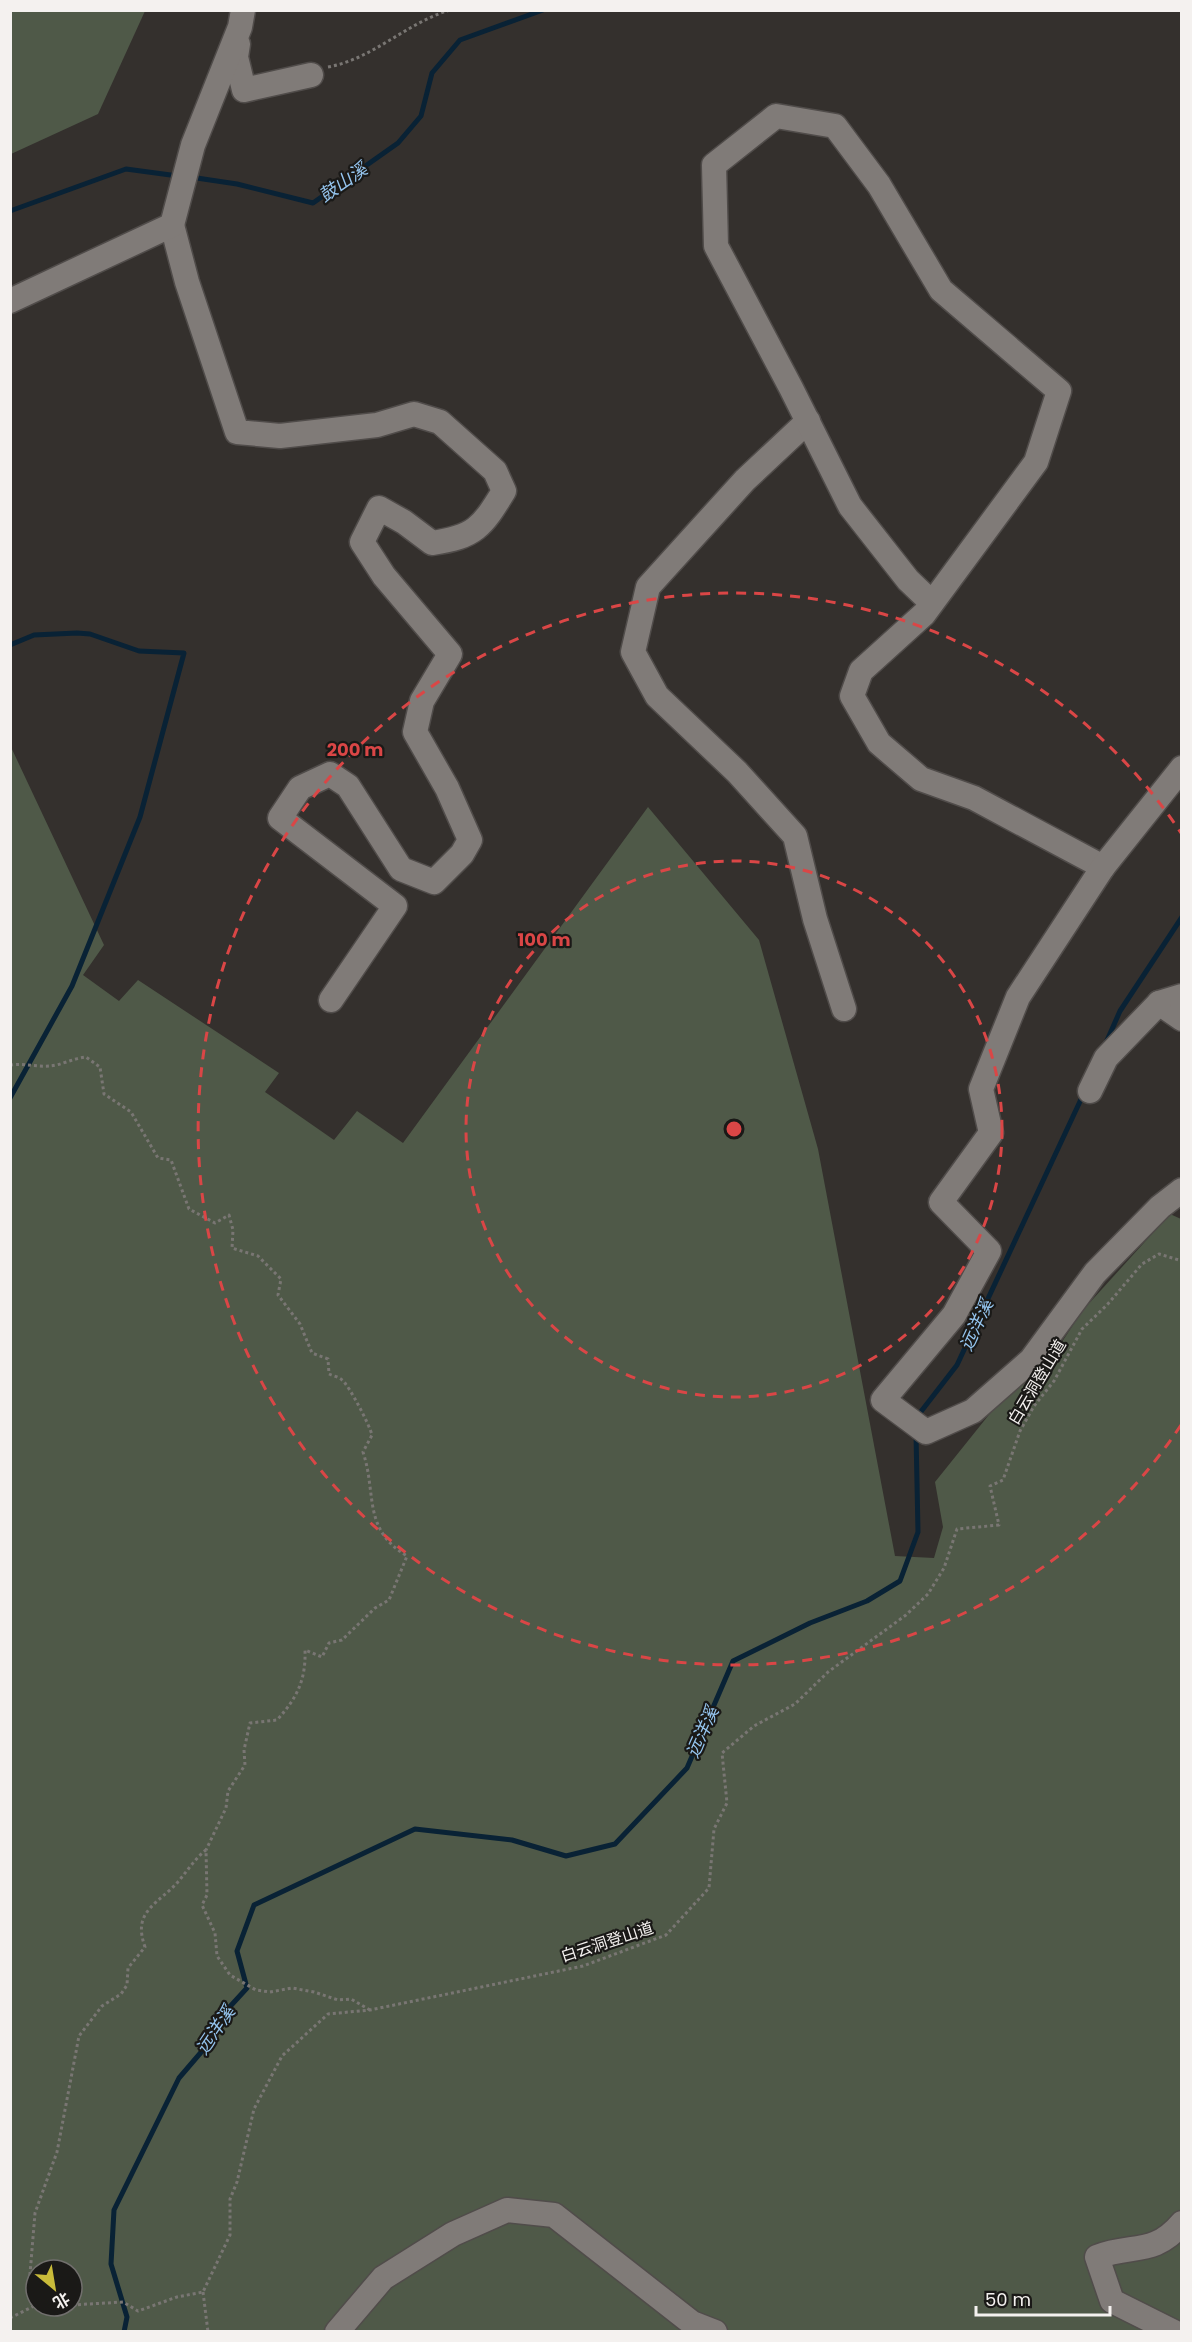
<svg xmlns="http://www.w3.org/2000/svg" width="1192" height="2342" font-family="Poppins,'Noto Sans SC',sans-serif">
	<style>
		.green { fill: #4f5948; fill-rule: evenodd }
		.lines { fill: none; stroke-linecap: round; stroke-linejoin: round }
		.stream { stroke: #092235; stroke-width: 5 }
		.minor-casing { stroke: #504c4a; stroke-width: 27 }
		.path { stroke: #797673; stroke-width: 3; stroke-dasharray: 3 3; stroke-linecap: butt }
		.minor { stroke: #807b78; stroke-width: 24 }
		.ring { fill: none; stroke: #da4646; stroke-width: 3; stroke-dasharray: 10 8 }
		.labels { text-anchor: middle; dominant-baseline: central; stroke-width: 4.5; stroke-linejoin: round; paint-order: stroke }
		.street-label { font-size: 16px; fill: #f4f1ef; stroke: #1a1917 }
		.water-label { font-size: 18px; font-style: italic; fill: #95c5ef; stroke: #1a1917 }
		.centre { fill: #da4646; stroke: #1a1917; stroke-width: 3 }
		.ring-label { font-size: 18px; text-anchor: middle; font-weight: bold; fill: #da4646; stroke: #1a1917; stroke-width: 4.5; stroke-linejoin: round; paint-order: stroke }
	</style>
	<rect width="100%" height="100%" fill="#34302d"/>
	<g class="green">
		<path d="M10 11H145L98 114 11 154Z"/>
		<path d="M10 745 104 945 83 975 119 1001 138 980 279 1073 265 1092 334 1140 357 1111 403 1143 648 807 759 940 818 1149 895 1556 934 1558 943 1527 935 1482 1012 1386 1036 1381 1083 1310 1170 1214 1181 1219V2331H11ZM36 2270H72V2306H36Z"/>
	</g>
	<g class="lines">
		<g class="stream">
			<path d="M190 177 237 184 313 203 398 143 421 116 432 73 460 40 543 10"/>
			<path d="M10 211 126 169 178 176"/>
			<path d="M10 645 34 635 77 633 90 634 139 651 184 653 140 817 72 986 10 1098"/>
			<path d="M1105 1045 1120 1011 1182 917"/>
			<path d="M916 1418 957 1365 1083 1095"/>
			<path d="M124 2332 127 2317 111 2264 114 2210 179 2078 209 2043 225 2012 247 1988 237 1951 254 1905 415 1829 512 1840 566 1856 615 1844 687 1768 733 1661 810 1623 867 1601 900 1581 918 1532 916 1434"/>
		</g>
		<g class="minor-casing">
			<g id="minor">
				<path d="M238 44 236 57 244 90 311 75"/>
				<path d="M172 225 187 282 237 432 280 436 377 425 414 414 440 422 495 471 504 491C482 527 475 537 432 543L404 522 379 508 362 542 384 576 450 654 422 701 415 732 447 788 470 840 462 854 434 882 401 869 348 786 330 774 300 788 280 818 395 906 331 1000"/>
				<path d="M10 301 172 225 193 145 240 27 243 10"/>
				<path d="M808 421 745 480 648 587 633 652 657 696 737 772 795 836 815 919 844 1009"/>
				<path d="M932 603 908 580 850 506 791 388 716 246 714 165 776 116 835 126 879 185 941 290 1059 391 1036 462 924 614 861 671 852 696 879 743 921 779 974 798 1103 867"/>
				<path d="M1182 768 1103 867 1018 997 981 1089 991 1133 941 1202 989 1251 954 1315 883 1400 926 1432 973 1411 1031 1360 1095 1273 1160 1207 1182 1190"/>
				<path d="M1182 996 1159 1003 1182 1019"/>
				<path d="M1090 1091 1106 1058 1159 1003"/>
				<path d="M337 2332 383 2278 453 2234 507 2210 554 2215 692 2323 715 2332"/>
				<path d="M1174 2332 1112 2301 1097 2257C1132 2243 1153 2257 1182 2223"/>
			</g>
		</g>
		<g class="path">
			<path d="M328 67C373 59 406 23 450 10"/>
			<path d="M10 821V838"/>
			<path d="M10 1022V1040"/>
			<path d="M10 1065C24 1063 36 1067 49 1066 59 1066 74 1058 86 1057L100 1067 104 1094 131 1112 158 1158 171 1160 189 1209 215 1223 229 1215 233 1230 232 1248 258 1256 281 1279 278 1295 300 1324 312 1353 328 1359 329 1374C333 1376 339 1377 342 1380 349 1385 370 1426 372 1435L363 1452C377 1494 362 1529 407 1556L389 1600 375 1608 342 1640 329 1643 322 1657 305 1650C306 1680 297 1698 277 1720L250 1723 244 1750 245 1765 228 1791 226 1808 206 1850"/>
			<path d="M203 2292 208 2332"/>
			<path d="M32 2305 30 2274 35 2213 57 2152 79 2036 102 2006 121 1994 127 1985 128 1968 145 1947C134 1916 150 1908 171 1889 184 1877 192 1861 206 1850L207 1895 202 1905 215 1933 217 1956 230 1975 256 1990 270 1992 292 1988 314 1992 338 2000 351 1999 370 2010"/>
			<path d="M72 2305 123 2302 138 2311 177 2297 203 2292 230 2235V2199L237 2182 254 2109 282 2056 328 2014 370 2010 583 1966 666 1935 709 1888 714 1829 727 1803 722 1753 754 1726 795 1704 828 1672 906 1615 928 1594 944 1568 957 1529 999 1525 990 1486 1003 1480 1020 1431 1034 1406 1054 1381 1082 1329 1107 1305 1142 1264 1159 1254 1182 1261"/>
			<path d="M49 2306H59"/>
			<path d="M10 2318 36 2305"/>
		</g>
		<use href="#minor" class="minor"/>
	</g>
	<g class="ring">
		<circle cx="734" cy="1129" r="268"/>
		<path d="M1181 1425A536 536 0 1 1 1181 833"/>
	</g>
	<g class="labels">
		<g class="street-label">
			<text transform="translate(1037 1382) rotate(-59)">白云洞登山道</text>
			<text transform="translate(607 1942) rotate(-18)">白云洞登山道</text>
		</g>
		<g class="water-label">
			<text transform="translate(343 182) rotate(-35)">鼓山溪</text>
			<text transform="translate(976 1325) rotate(-65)">远洋溪</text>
			<text transform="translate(702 1732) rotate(-66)">远洋溪</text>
			<text transform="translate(215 2030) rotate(-56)">远洋溪</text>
		</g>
	</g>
	<circle cx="734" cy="1129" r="9" class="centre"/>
	<g class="ring-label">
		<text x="355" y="756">200 m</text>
		<text x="544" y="946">100 m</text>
	</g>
	<rect width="1192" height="2342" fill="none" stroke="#f4f1ef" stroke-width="24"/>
	<g transform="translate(54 2288) rotate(150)"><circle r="28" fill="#1a1917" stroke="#716f6d" stroke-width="1.5"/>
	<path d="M0-4.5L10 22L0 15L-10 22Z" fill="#c9bb3a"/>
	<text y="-9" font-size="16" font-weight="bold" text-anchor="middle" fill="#f4f1ef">北</text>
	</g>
	<path d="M976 2306v9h134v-9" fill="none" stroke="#f4f1ef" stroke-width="3"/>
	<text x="985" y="2306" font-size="18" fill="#f4f1ef" stroke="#1a1917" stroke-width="4.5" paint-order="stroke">50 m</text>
</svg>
